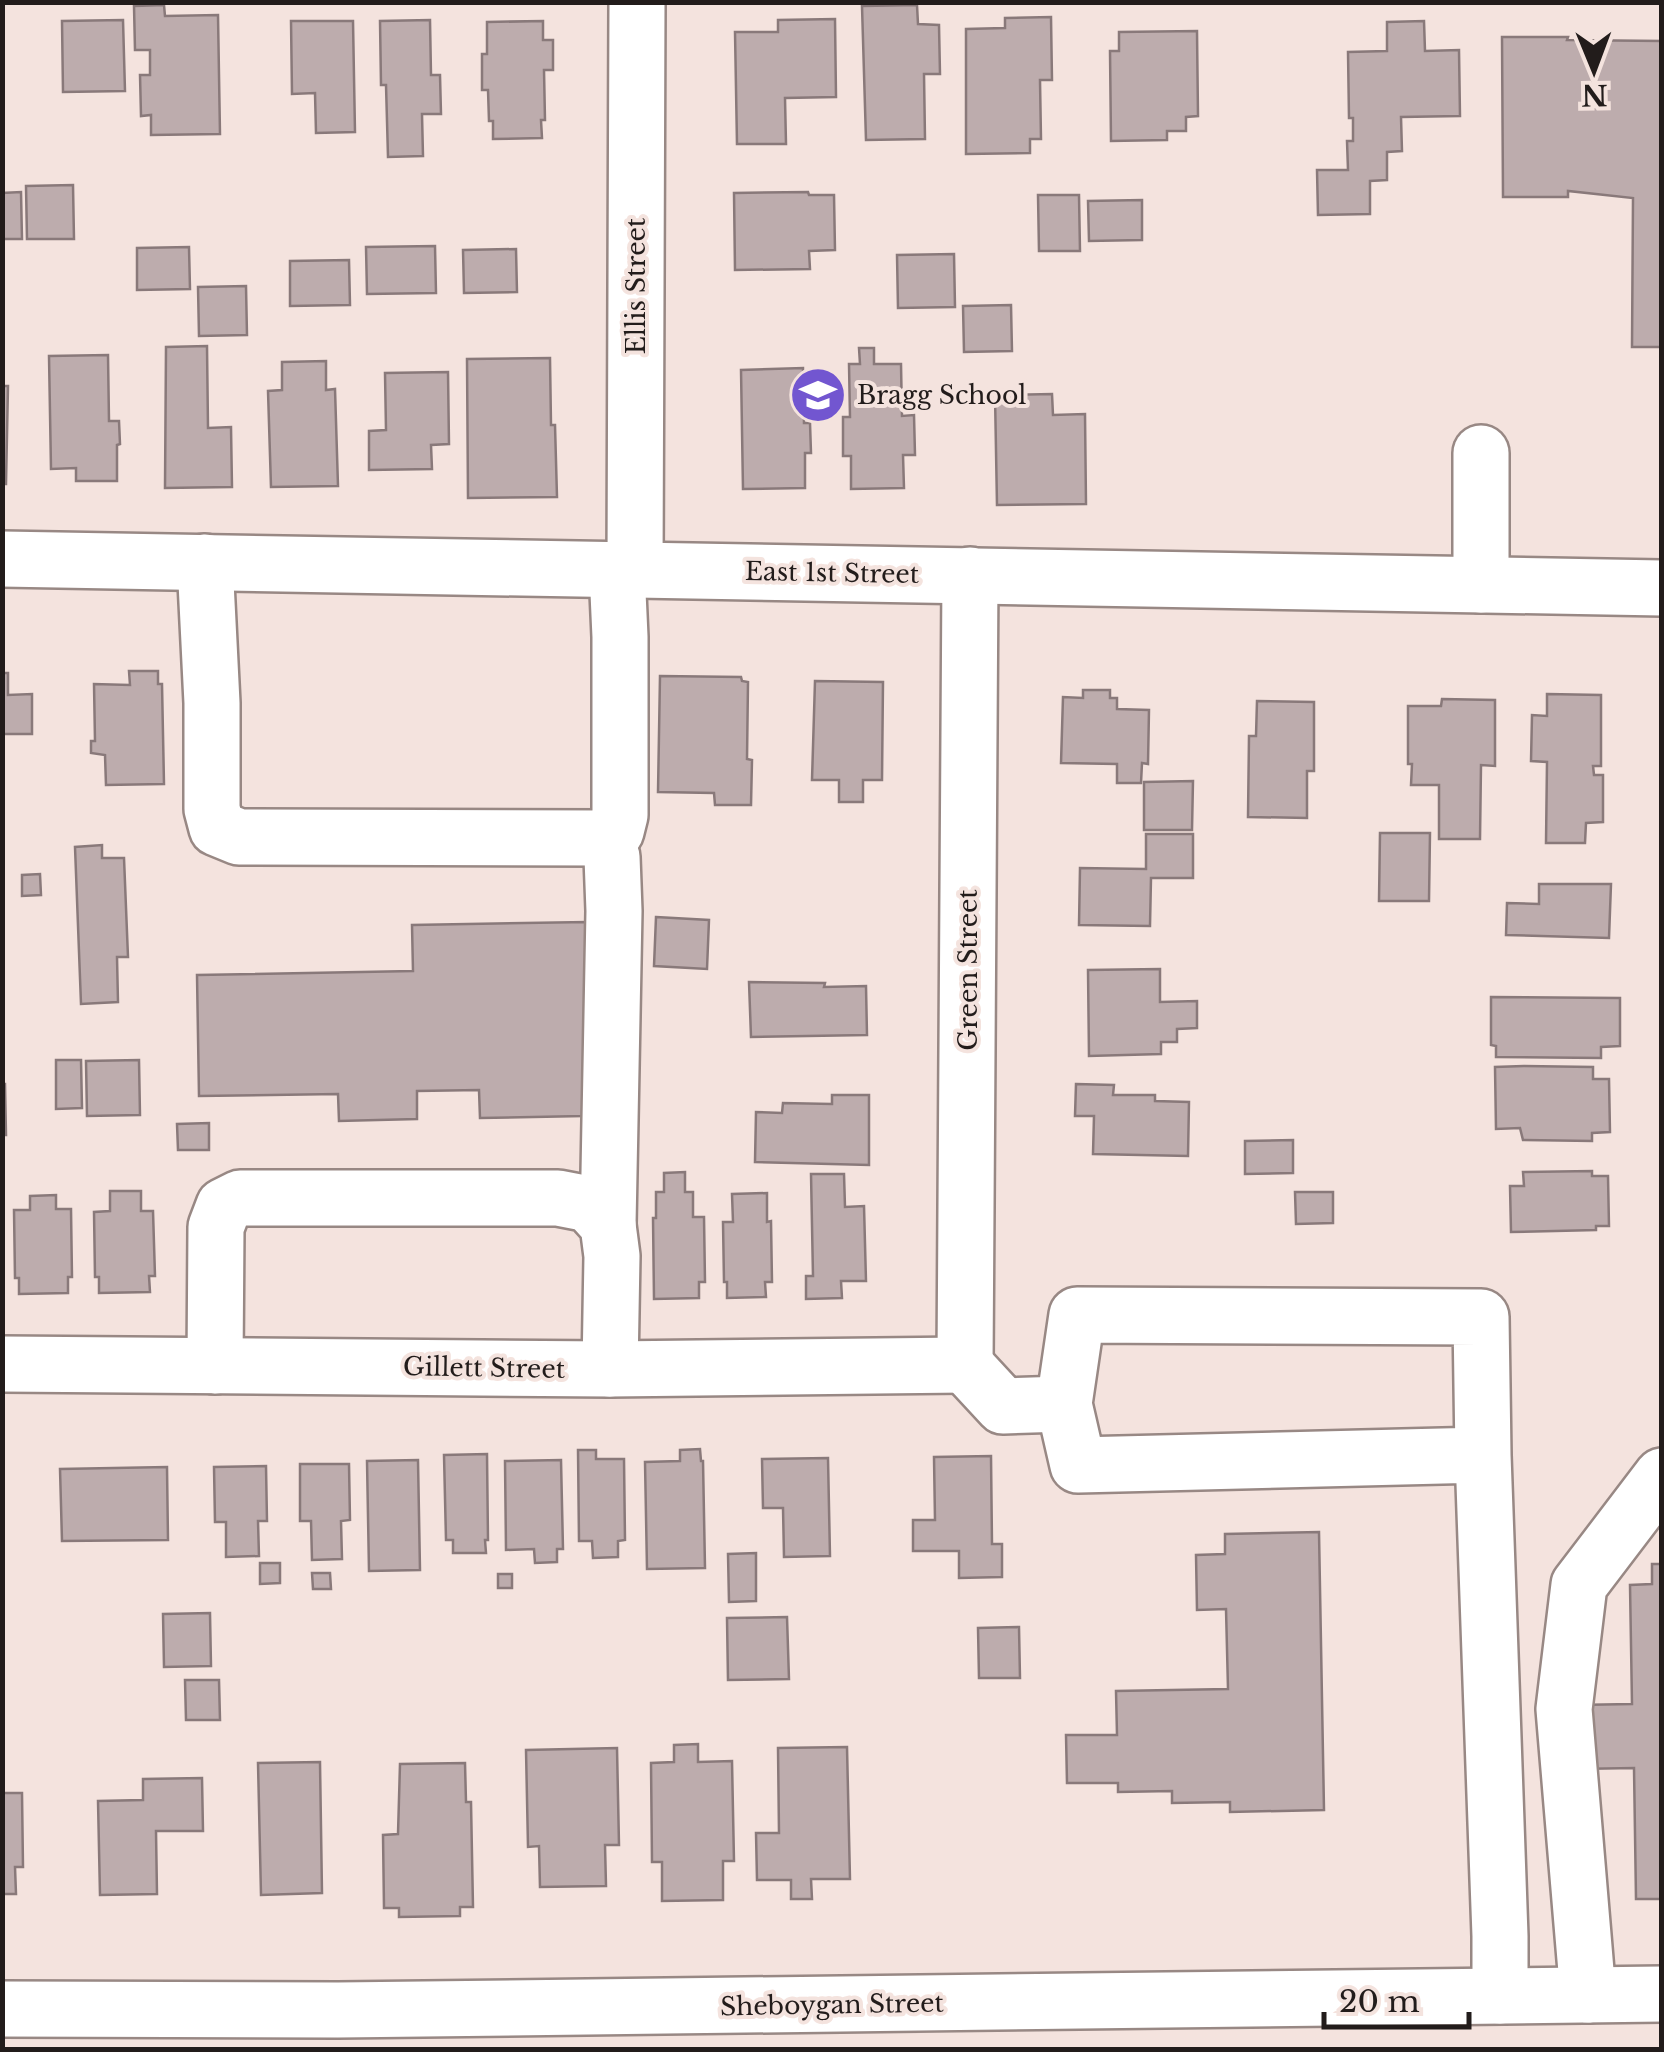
<svg xmlns="http://www.w3.org/2000/svg" width="1664" height="2052" font-family="'Libre Baskerville',serif">
	<style>
		.building { fill: #bdacad; stroke: #89797a; stroke-width: 2.5 }
		.lines { fill: none; stroke-linecap: round; stroke-linejoin: round }
		.minor-casing { stroke: #988884; stroke-width: 60 }
		.minor { stroke: #fff; stroke-width: 55 }
		.labels { text-anchor: middle; dominant-baseline: central; stroke-width: 8; stroke-linejoin: round; paint-order: stroke }
		.street-label { font-size: 25px; fill: #221c1b; stroke: #f4e3de }
		.poi-label { font-size: 25px; fill: #221c1b; stroke: #f4e3de; text-anchor: start }
	</style>
	<rect width="100%" height="100%" fill="#f4e3de"/>
	<g class="building">
		<path d="M164 5 165 16 218 15 220 134 151 135V115L141 116 140 75H150V50H135L134 6Z"/>
		<path d="M917 5 918 24 939 25 940 74H924L925 139 866 140 862 6Z"/>
		<path d="M1051 17 1052 80H1040L1041 139H1030V153L966 154V29L1005 28V18Z"/>
		<path d="M835 19 836 97 785 98 786 144H737L735 32H778V20Z"/>
		<path d="M123 20 125 91 63 92 62 21Z"/>
		<path d="M430 20 431 75H440L441 114H422L423 156 388 157 386 85H381L380 21Z"/>
		<path d="M291 21H353L355 132 316 133 315 93 292 94Z"/>
		<path d="M543 21V40H553V70H544L545 120H541L542 138 493 139V121H489L488 90H482V54H487V22Z"/>
		<path d="M1424 21 1425 51 1459 50 1460 116 1401 117 1402 151 1387 152V180L1370 181V214L1318 215 1317 170H1348L1347 141H1353V118H1349L1348 52 1387 51V22Z"/>
		<path d="M1197 31 1198 116 1186 117V131H1167V140L1111 141 1110 51H1119V32Z"/>
		<path d="M1502 37H1568L1567 40 1662 41V347H1632L1633 198 1568 191V197H1503Z"/>
		<path d="M73 185 74 239H27L26 186Z"/>
		<path d="M21 192 22 239H2V193Z"/>
		<path d="M808 192 809 195H834L835 250 809 251 810 269 735 270 734 193Z"/>
		<path d="M1038 195H1079L1080 251H1039Z"/>
		<path d="M1142 200V240L1089 241 1088 201Z"/>
		<path d="M435 246 436 293 367 294 366 247Z"/>
		<path d="M189 247 190 289 137 290V248Z"/>
		<path d="M516 249 517 292 464 293 463 250Z"/>
		<path d="M954 254 955 307 898 308 897 255Z"/>
		<path d="M349 260 350 305 290 306V261Z"/>
		<path d="M246 286 247 335 199 336 198 287Z"/>
		<path d="M1011 305 1012 351 964 352 963 306Z"/>
		<path d="M207 346 208 428 231 427 232 487 165 488 166 347Z"/>
		<path d="M859 348H874V364H901L902 416 914 415 915 455H903L904 488 851 489V456H843V417H850L849 364H860Z"/>
		<path d="M108 355 109 421H119L120 444 117 445V481H76V468L51 469 49 356Z"/>
		<path d="M550 358 551 425H555L557 497 468 498 467 359Z"/>
		<path d="M326 361V390L335 389 338 486 271 487 268 391 282 390V362Z"/>
		<path d="M803 368 804 423H810L811 453H805V488L743 489 741 370Z"/>
		<path d="M448 372 449 444 431 445 432 469 369 470V431L386 430 385 373Z"/>
		<path d="M2 386H8L6 484H2Z"/>
		<path d="M1052 394 1053 415 1085 414 1086 504 997 505 995 395Z"/>
		<path d="M129 671H158V684H162L164 784 106 785 105 755 91 753V741H95L94 684 130 685Z"/>
		<path d="M2 673H8V695L32 694V734H3L2 786Z"/>
		<path d="M660 676 741 677 742 681 748 682 747 759 752 760 751 805H715L714 793 658 792Z"/>
		<path d="M815 681 883 682 882 780H863V802H839V780H812Z"/>
		<path d="M1083 690H1110V698H1117V709L1149 710 1148 764 1142 763 1141 783H1117V764L1061 763 1063 697 1083 698Z"/>
		<path d="M1547 694 1601 695V766H1593L1594 775H1603V822L1586 823 1585 843H1546L1547 762 1531 761 1532 715 1547 716Z"/>
		<path d="M1442 699 1495 700V766L1481 765 1480 839H1439V785H1411L1412 764H1408V706H1441Z"/>
		<path d="M1257 701 1314 702V771H1307V818L1248 817 1249 736H1256Z"/>
		<path d="M1193 781 1192 830H1144V782Z"/>
		<path d="M1380 833H1430L1429 901H1379Z"/>
		<path d="M1146 834H1193V878H1151L1150 926 1079 925 1080 868 1146 869Z"/>
		<path d="M102 845V858H124L128 957H117L118 1002 81 1004 75 847Z"/>
		<path d="M40 874 41 895 22 896V875Z"/>
		<path d="M1539 884H1611L1609 938 1506 935 1507 903 1539 904Z"/>
		<path d="M656 917 709 920 707 969 654 966Z"/>
		<path d="M587 922 590 1088H583V1116L480 1118 479 1090 417 1091V1119L339 1121 338 1094 199 1096 197 975 413 971 412 925Z"/>
		<path d="M1160 969V1002L1197 1001V1028L1177 1029V1042H1161V1054L1089 1056 1088 970Z"/>
		<path d="M749 982 825 983 824 987 866 986 867 1035 751 1037Z"/>
		<path d="M1491 997 1620 998V1046L1601 1047V1058L1496 1057V1046L1491 1045Z"/>
		<path d="M56 1060H81L82 1108 56 1109Z"/>
		<path d="M139 1060 140 1115 87 1116 86 1061Z"/>
		<path d="M1524 1066 1593 1067V1079H1609L1610 1132 1592 1133V1141L1523 1140 1520 1128 1496 1129 1495 1067Z"/>
		<path d="M2 1084H5L6 1135H2Z"/>
		<path d="M1076 1084 1114 1085 1113 1095H1155V1101L1189 1102 1188 1156 1093 1154 1094 1116H1075Z"/>
		<path d="M832 1095H869V1165L755 1162 756 1112 782 1113 783 1103 832 1104Z"/>
		<path d="M209 1123V1150H178L177 1124Z"/>
		<path d="M1293 1140V1173L1245 1174V1141Z"/>
		<path d="M1592 1171V1176H1608L1609 1226H1596V1230L1511 1232 1510 1186H1524L1523 1172Z"/>
		<path d="M685 1172V1192H693V1217H704L705 1282H699V1298L654 1299 653 1218H656V1192H664V1173Z"/>
		<path d="M811 1174H844L845 1207 864 1206 866 1281H841L842 1298 806 1299V1276H813Z"/>
		<path d="M110 1191H141V1211H153L155 1276H149L150 1292 99 1293V1277H95L94 1212 110 1211Z"/>
		<path d="M1295 1192H1333V1223L1296 1224Z"/>
		<path d="M767 1193V1222L771 1221 772 1282H765L766 1297 727 1298V1282H724L723 1222H733L732 1194Z"/>
		<path d="M56 1195V1209H71L72 1277H68V1293L19 1294V1278H15L14 1210H30V1196Z"/>
		<path d="M700 1449 701 1461H703L705 1568 647 1569 645 1462 680 1461V1450Z"/>
		<path d="M578 1450H596V1459H624L625 1540 618 1541V1557L593 1558 592 1541H579Z"/>
		<path d="M487 1454 488 1540H485L486 1553H453V1540H446L444 1455Z"/>
		<path d="M991 1456 992 1544H1002V1577L959 1578V1551H913V1520H935L934 1457Z"/>
		<path d="M828 1458 830 1556 784 1557 783 1508H763L762 1459Z"/>
		<path d="M418 1460 420 1570 369 1571 367 1461Z"/>
		<path d="M561 1460 563 1549H557V1562L535 1563 534 1549 506 1550 505 1461Z"/>
		<path d="M300 1464H349L350 1520 341 1521 342 1559 312 1560 311 1521H300Z"/>
		<path d="M266 1466 267 1521H258L259 1556 226 1557V1522H215L214 1467Z"/>
		<path d="M167 1467 168 1540 62 1541 60 1469Z"/>
		<path d="M1319 1532 1324 1810 1230 1812V1802L1172 1803V1791L1118 1792V1783H1067L1066 1735H1117L1116 1691 1228 1689 1226 1609 1197 1610 1196 1555 1225 1554V1534Z"/>
		<path d="M756 1553V1601L729 1602 728 1554Z"/>
		<path d="M260 1563H280V1583L260 1584Z"/>
		<path d="M1652 1564H1662V1899H1636L1634 1768 1577 1769 1576 1705 1632 1704 1630 1585 1652 1584Z"/>
		<path d="M312 1573H330L331 1589H313Z"/>
		<rect x="498" y="1574" width="14" height="14"/>
		<path d="M210 1613 211 1666 164 1667 163 1614Z"/>
		<path d="M787 1617 789 1679 728 1680 727 1618Z"/>
		<path d="M1019 1627 1020 1678H979L978 1628Z"/>
		<path d="M185 1680H219L220 1720H186Z"/>
		<path d="M698 1744V1762L732 1761 734 1861H723V1900L662 1901V1862H652L651 1763 674 1762V1745Z"/>
		<path d="M847 1747 850 1879H811L812 1899H791V1880H757L756 1833H779L778 1748Z"/>
		<path d="M617 1748 619 1845H605L606 1886 540 1887 539 1846 528 1847 526 1750Z"/>
		<path d="M320 1762 322 1893 261 1895 258 1763Z"/>
		<path d="M465 1763 466 1802H471L473 1907H460V1916L399 1917V1908H384L383 1835 398 1834 400 1764Z"/>
		<path d="M202 1778 203 1831H156L157 1894 100 1895 98 1801 143 1800V1779Z"/>
		<path d="M2 1793H22L23 1867H15L16 1894H2Z"/>
	</g>
	<g class="lines">
		<g class="minor-casing">
			<g id="minor">
				<path d="M2 559 1662 588"/>
				<path d="M205 562 212 703V809L217 828 239 837 604 838 616 831 620 815V637L617 570"/>
				<path d="M635 569 637 2"/>
				<path d="M1481 585V453"/>
				<path d="M604 838 612 857 614 911 608 1225"/>
				<path d="M2 1364 610 1369 965 1365"/>
				<path d="M965 1365 970 575"/>
				<path d="M965 1365 1003 1406 1064 1404"/>
				<path d="M215 1366 216 1227 224 1206 240 1198H558L589 1204 608 1225 612 1256 610 1369"/>
				<path d="M1483 1455 1078 1465 1064 1404 1077 1315 1481 1317 1483 1455 1500 1936V1996"/>
				<path d="M1588 1995 1564 1709 1579 1585 1662 1476"/>
				<path d="M2 2009 338 2010 1662 1994"/>
			</g>
		</g>
		<use href="#minor" class="minor"/>
	</g>
	<defs>
		<g id="school-disc" transform="scale(2.875)"><circle r="9.5" fill="#7256d0" stroke="#f4e3de"/><path d="M0-5L7-2L0 1L-7-2ZM-4 1L0 2.5L4 1V4Q0 6-4 4Z" fill="#fff"/></g>
	</defs>
	<g fill-rule="evenodd">
		<use href="#school-disc" x="818" y="395"/>
	</g>
	<g class="labels">
		<g class="street-label">
			<text transform="translate(636 286) rotate(-90)">Ellis Street</text>
			<text transform="translate(832 573) rotate(1)">East 1st Street</text>
			<text transform="translate(968 970) rotate(-90)">Green Street</text>
			<text transform="translate(484 1368) rotate(1)">Gillett Street</text>
			<text transform="translate(832 2005) rotate(-1)">Sheboygan Street</text>
		</g>
		<g class="poi-label">
			<text x="857" y="395">Bragg School</text>
		</g>
	</g>
	<rect width="1664" height="2052" fill="none" stroke="#221c1b" stroke-width="10"/>
	<g transform="translate(1594 70) rotate(179)" stroke="#f4e3de" stroke-width="8" paint-order="stroke">
	<path d="M0-8L18 38L0 25L-18 38Z" fill="#221c1b"/>
	<text y="-15" font-size="28" font-weight="bold" text-anchor="middle" fill="#221c1b">N</text>
	</g>
	<path d="M1324 2012v15h145v-15" fill="none" stroke="#221c1b" stroke-width="5"/>
	<text x="1339" y="2012" font-size="30" fill="#221c1b" stroke="#f4e3de" stroke-width="8" paint-order="stroke">20 m</text>
</svg>
